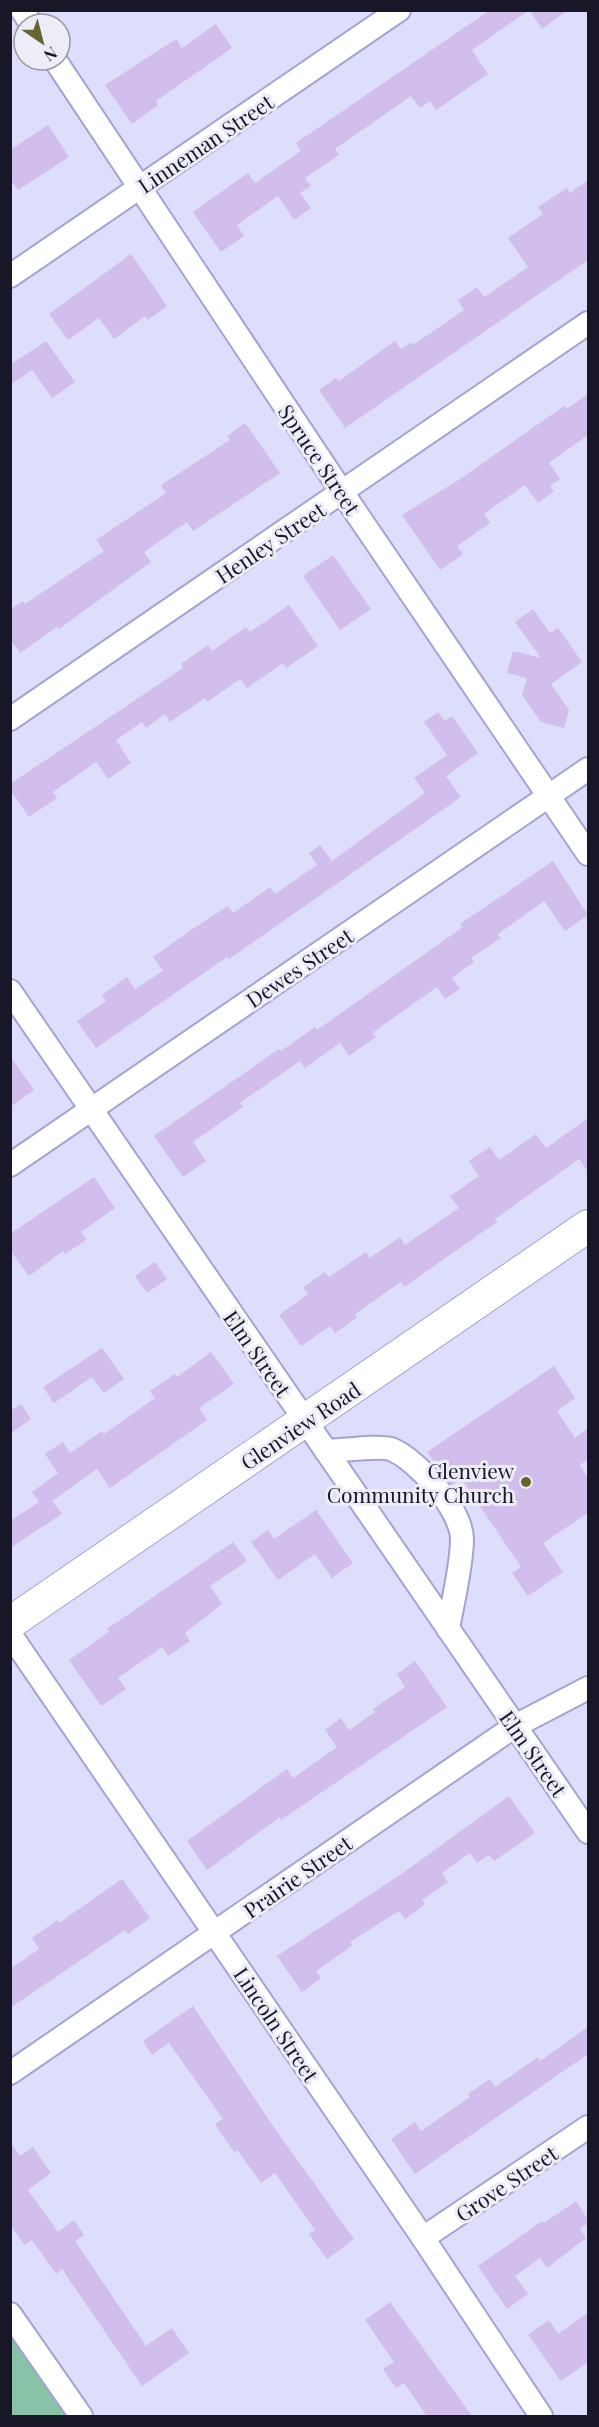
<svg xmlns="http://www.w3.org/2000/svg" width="599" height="2427" font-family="'Playfair Display',serif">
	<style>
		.green { fill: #88c3a8 }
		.building { fill: #d1beec }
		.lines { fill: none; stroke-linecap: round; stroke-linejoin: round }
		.street-casing { stroke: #a3a4d2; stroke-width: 26 }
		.secondary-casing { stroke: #a3a4d2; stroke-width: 34 }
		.street { stroke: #fff; stroke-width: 22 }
		.secondary { stroke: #fff; stroke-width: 32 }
		.poi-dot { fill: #686431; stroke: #ededf7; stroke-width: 2 }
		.labels { text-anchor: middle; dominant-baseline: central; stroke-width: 6; stroke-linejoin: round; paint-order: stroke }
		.street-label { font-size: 21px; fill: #171728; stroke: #ededf7 }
		.poi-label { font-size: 21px; fill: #171728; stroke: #ededf7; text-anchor: end }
	</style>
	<rect width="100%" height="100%" fill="#dddefb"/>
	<path class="green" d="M11 2327 71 2416H11Z"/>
	<g class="building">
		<path d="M490 10H529L472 50 488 74 436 110 430 101 420 108 411 96 335 149 339 155 305 178 311 186 300 193 311 208 294 220 278 196 237 225 244 236 221 252 193 212 248 173 255 183 301 151 296 143Z"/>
		<path d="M529 10H568L542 29Z"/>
		<path d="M216 24 232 48 156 101 158 105 132 124 105 85 176 39 182 48Z"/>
		<path d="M48 125 69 157 18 190 10 179V150Z"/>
		<path d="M588 180V260L345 428 319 390 336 378 339 381 395 341 401 349 412 342 413 345 464 310 458 300 477 287 484 297 528 267 508 238 543 214 538 207 567 188 570 193Z"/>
		<path d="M131 254 167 306 148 320 145 316 114 339 99 318 68 340 49 314Z"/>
		<path d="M46 341 75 382 52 398 32 370 10 385V365Z"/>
		<path d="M588 394V435L549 463 560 479 550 486 554 491 538 503 525 485 484 514 490 523 457 546 463 554 440 570 402 515 460 479 564 406 566 409Z"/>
		<path d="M245 423 280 473 193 531 187 522 144 552 151 562 59 629 57 627 20 653 10 639V610L23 601 25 604 104 551 96 540 166 493 161 485 230 440 227 436Z"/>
		<path d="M333 555 371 609 340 630 303 576Z"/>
		<path d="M289 605 318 646 286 668 283 663 247 688 240 679 207 702 205 698 170 722 165 714 146 728 142 722 116 740 131 763 108 779 96 762 53 792 57 798 29 817 10 790V784L183 668 181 664 208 645 212 651 246 627 250 632Z"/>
		<path d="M533 609 550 633 558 628 582 662 551 684 569 710 564 728 541 722 522 695 527 678 507 673 513 651 541 658 515 622Z"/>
		<path d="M438 712 445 721 452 716 478 753 446 776 461 797 229 959 227 957 96 1048 77 1021 106 1001 102 995 127 977 135 989 163 971 153 957 194 928 228 906 233 913 270 887 275 894 317 865 309 853 320 845 332 861 425 793 414 778 447 755 424 722Z"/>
		<path d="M553 861 588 915 565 931 544 901 498 934 501 938 471 958 474 962 452 978 460 989 445 999 437 987 372 1033 376 1037 349 1056 340 1043 305 1068 300 1061 240 1103 243 1107 193 1142 206 1161 183 1177 154 1136 279 1049 281 1051 315 1027 317 1030 463 927 460 924Z"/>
		<path d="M10 1056 34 1090 10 1107Z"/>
		<path d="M588 1118V1172L579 1159 495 1219 497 1222 404 1287 401 1282 355 1314 357 1317 335 1333 330 1326 301 1346 279 1315 308 1294 303 1287 325 1272 329 1277 366 1252 370 1258 400 1237 405 1245 459 1208 450 1196 479 1176 469 1161 490 1147 499 1160 536 1134 546 1148Z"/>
		<path d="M94 1177 115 1208 81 1232 86 1240 65 1254 63 1251 29 1276 10 1250V1234Z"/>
		<path d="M155 1262 167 1279 147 1293 135 1276Z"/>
		<path d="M102 1348 124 1379 104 1393 92 1377 54 1403 43 1387Z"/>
		<path d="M211 1352 234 1384 199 1408 207 1420 110 1488 97 1469 52 1501 62 1514 10 1548V1521L39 1502 32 1492 58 1473 45 1454 63 1442 70 1453 102 1431 104 1434 155 1398 150 1391 175 1374 177 1377Z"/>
		<path d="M554 1366 575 1398 557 1411 575 1438 588 1428V1459L580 1465 588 1478V1513L543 1543 563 1572 528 1596 512 1573 521 1567 461 1478 452 1485 427 1452Z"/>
		<path d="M21 1404 31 1419 10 1434V1411Z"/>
		<path d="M316 1510 353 1563 332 1578 315 1554 278 1580 251 1542 268 1530 274 1539Z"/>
		<path d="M233 1542 247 1561 210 1586 222 1604 185 1633 190 1641 168 1656 162 1647 118 1678 126 1689 101 1706 69 1660 109 1632 107 1629Z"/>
		<path d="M415 1661 447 1707 281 1820 280 1817 207 1870 187 1841 287 1769 293 1778 337 1747 325 1730 341 1718 349 1730 375 1712 373 1709 405 1687 397 1674Z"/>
		<path d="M509 1796 535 1833 494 1861 489 1855 477 1863 470 1853 442 1873 448 1882 422 1900 425 1904 405 1919 399 1911 350 1942 353 1945 316 1971 321 1978 302 1992 277 1956 403 1873Z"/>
		<path d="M122 1879 150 1918 128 1934 125 1930 10 2008V1969L39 1949 32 1938 57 1920 59 1923Z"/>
		<path d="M193 2006 273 2126 354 2239 327 2259 309 2234 315 2230 275 2173 261 2183 237 2150 234 2152 215 2124 223 2119 169 2043 152 2055 143 2041Z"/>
		<path d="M588 2027V2054L415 2174 391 2139 415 2122 421 2131 470 2097 468 2094 490 2079 495 2087 538 2057 540 2061Z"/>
		<path d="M10 2142 20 2156 33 2147 51 2173 28 2190 58 2232 74 2220 84 2235 75 2241 146 2346 172 2328 189 2353 142 2386 62 2269 56 2274 32 2240 25 2245 10 2225Z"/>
		<path d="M576 2201 588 2220V2223L580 2229 586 2238 547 2268 540 2258 515 2276 528 2294 507 2309 478 2266 542 2221 544 2223Z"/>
		<path d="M390 2302 420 2344 472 2416H427L404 2383 396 2388 383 2369 394 2362 365 2320Z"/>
		<path d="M588 2313V2362L561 2381 528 2335 549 2320 558 2334Z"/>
	</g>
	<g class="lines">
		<g class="street-casing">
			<g id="street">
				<path d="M22 10 31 24"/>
				<path d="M55 60 342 492 588 854"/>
				<path d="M10 276 399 10"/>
				<path d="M10 719 588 323"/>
				<path d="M10 991 588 1832"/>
				<path d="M10 1165 588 769"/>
				<path d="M326 1451C341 1451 378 1445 391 1449 418 1460 463 1511 462 1541 461 1570 453 1600 448 1629"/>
				<path d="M10 1634 423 2238 541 2416"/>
				<path d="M10 2073 515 1726 588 1688"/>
				<path d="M423 2238 588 2127"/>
				<path d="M10 2314 81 2416"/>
			</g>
		</g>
		<g class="secondary-casing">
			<path id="secondary" d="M10 1623 588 1226"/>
		</g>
		<use href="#street" class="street"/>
		<use href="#secondary" class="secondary"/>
	</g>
	<circle class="poi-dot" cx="526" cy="1482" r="6"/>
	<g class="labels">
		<g class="street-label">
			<text transform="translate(205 143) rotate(-34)">Linneman Street</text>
			<text transform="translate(320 459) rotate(56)">Spruce Street</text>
			<text transform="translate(270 542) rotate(-34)">Henley Street</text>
			<text transform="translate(299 967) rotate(-34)">Dewes Street</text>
			<text transform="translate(258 1353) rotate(55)">Elm Street</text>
			<text transform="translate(300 1425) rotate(-34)">Glenview Road</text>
			<text transform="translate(534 1753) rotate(55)">Elm Street</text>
			<text transform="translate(297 1876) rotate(-35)">Prairie Street</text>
			<text transform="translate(277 2024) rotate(56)">Lincoln Street</text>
			<text transform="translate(506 2183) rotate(-34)">Grove Street</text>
		</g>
		<g class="poi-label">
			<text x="514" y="1470">Glenview<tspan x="514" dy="24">Community Church</tspan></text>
		</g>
	</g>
	<rect width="599" height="2427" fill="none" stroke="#171728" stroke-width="24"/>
	<g transform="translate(42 42) rotate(145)"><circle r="28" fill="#ededf7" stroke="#9797a4" stroke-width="1.5"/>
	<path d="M0-4.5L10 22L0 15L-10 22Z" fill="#686431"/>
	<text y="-9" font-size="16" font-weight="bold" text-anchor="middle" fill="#171728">N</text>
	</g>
</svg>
